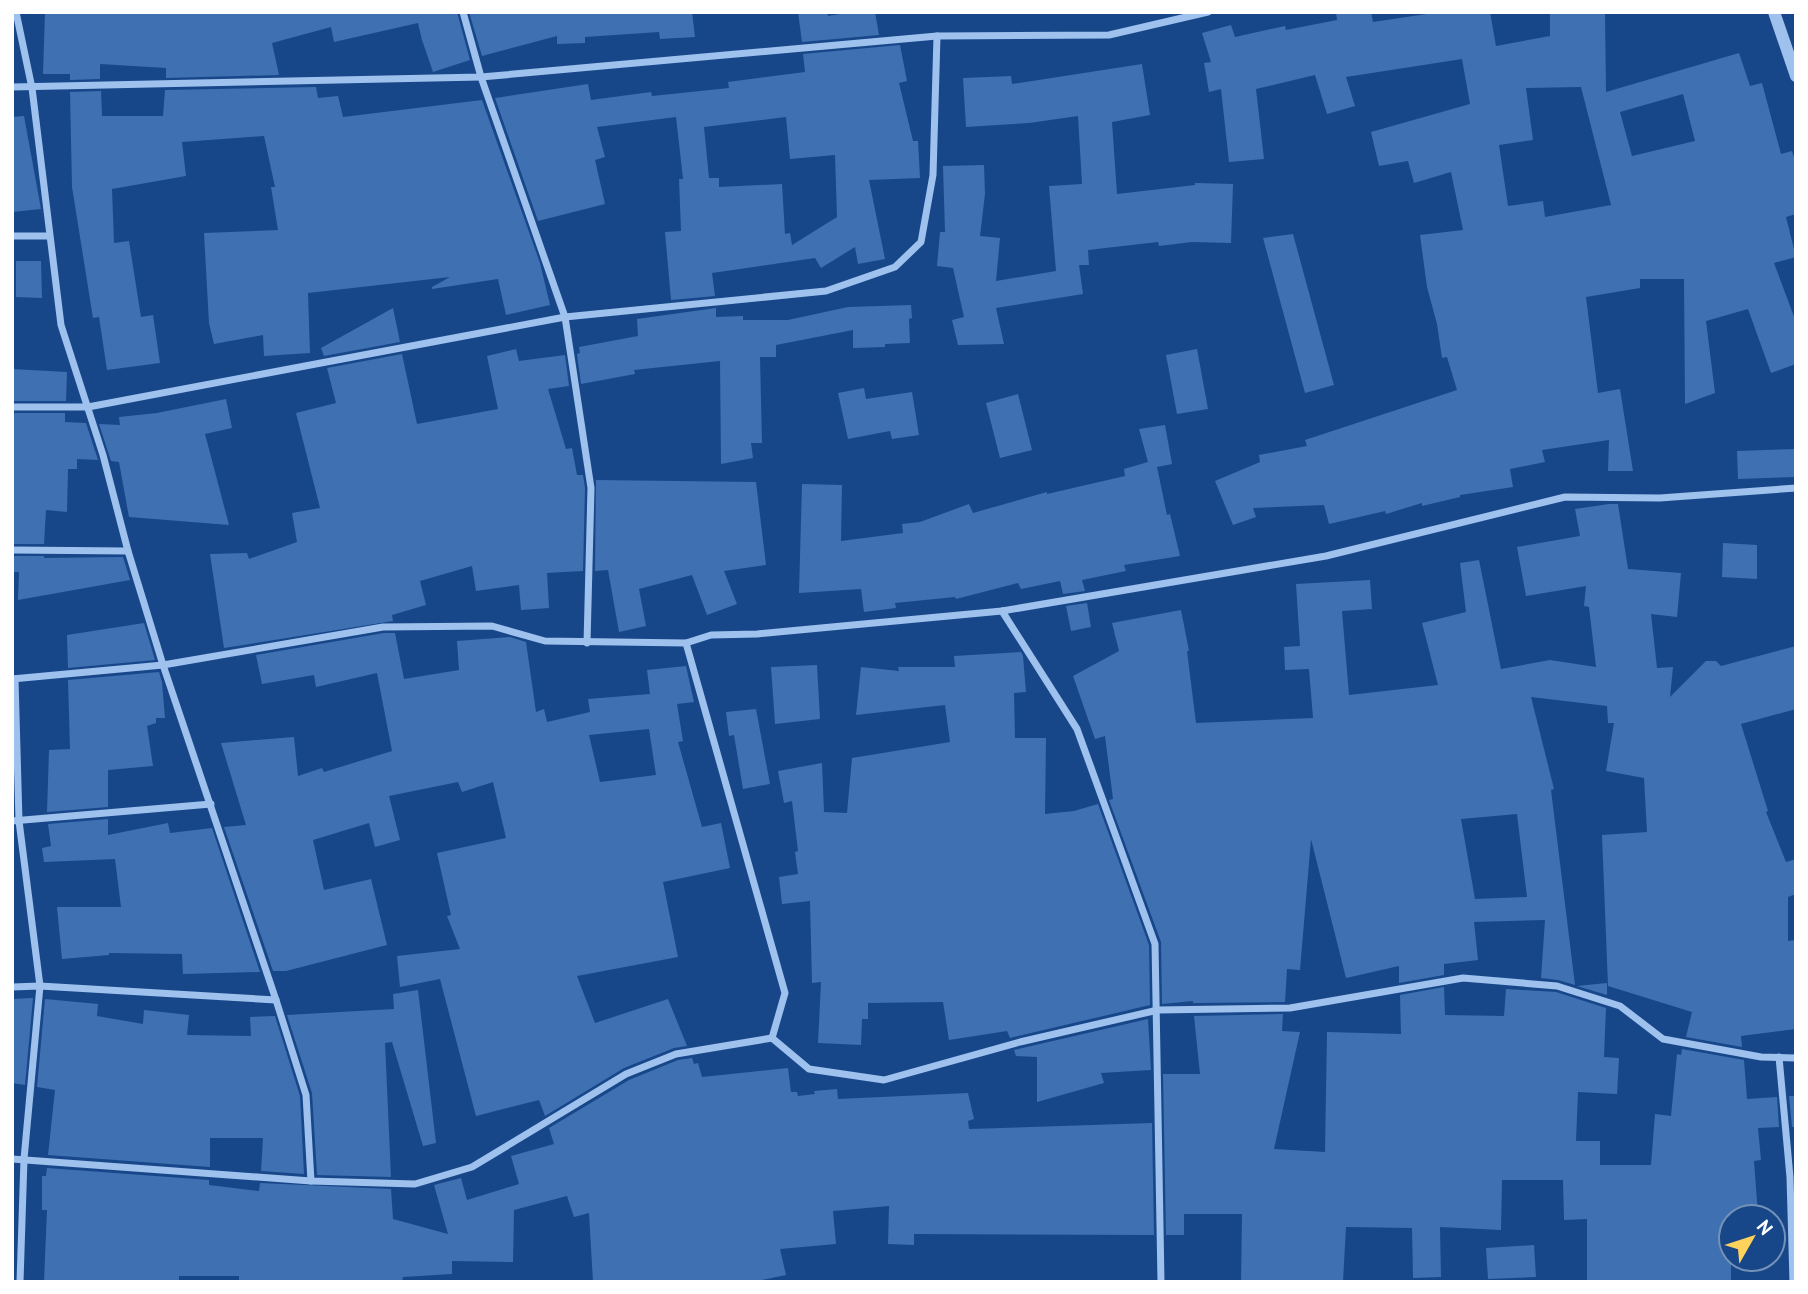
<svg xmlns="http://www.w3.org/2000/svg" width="1808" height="1294" font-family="'PT Sans',sans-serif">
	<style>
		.building { fill: #3f70b2; fill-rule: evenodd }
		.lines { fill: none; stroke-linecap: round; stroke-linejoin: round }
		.minor { stroke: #9ec1ee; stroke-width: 7 }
		.tertiary { stroke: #9ec1ee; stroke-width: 12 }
	</style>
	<rect width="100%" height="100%" fill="#174789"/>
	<g class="building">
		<path d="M45 12H457L470 60 433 72 422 40 418 23 334 42 331 27 272 43 279 75 166 78V68L100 64V79L70 80V74H43Z"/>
		<path d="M469 12H692L695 37 660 39 659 32 585 37V43L557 44V36L482 56Z"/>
		<path d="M798 12H827L828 16 852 12H875L879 35 802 42Z"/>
		<path d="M1336 12H1371L1373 22 1440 12H1490L1496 46 1550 36V12H1605L1606 92 1739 53 1750 86 1762 83 1781 154 1792 151 1796 164V214L1786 217 1796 257 1774 263 1796 322V364L1771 373 1748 309 1706 321 1715 393 1685 404 1684 279H1640V288L1586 297 1598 393 1620 389 1633 471H1608L1609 440 1542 450 1545 462 1510 469 1513 487 1460 495V497L1422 506V503L1386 514 1385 511 1329 524 1324 505 1253 508 1256 517 1233 525 1215 481 1260 462 1259 455 1307 446 1305 440 1457 390 1447 357 1442 358 1437 324 1427 287 1420 235 1463 230 1451 172 1414 183 1408 161 1379 166 1371 132 1470 104 1462 59 1346 77 1355 106 1327 114 1315 75 1256 89 1264 159 1229 162 1221 89 1209 92 1204 63 1211 62 1202 33 1231 25 1235 37 1285 26 1286 30 1337 20ZM1581 87 1611 205 1545 217 1543 201 1508 206 1499 145 1533 140 1526 88ZM1683 94 1695 141 1632 156 1620 112Z"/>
		<path d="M900 45 907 81 899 83 913 141H918L920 178 869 180 885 259 858 264 855 247 821 268 815 258 712 273 715 296 671 300 665 232 681 231 679 179H683L676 117 597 127 605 157 595 160 605 204 538 221 495 98 588 84 591 100 651 92 652 96 729 88 728 82 805 72 803 54ZM786 117 790 159 835 155 837 217 792 245 790 233 785 234 782 184 719 187V178H709L704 127Z"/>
		<path d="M1142 64 1150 115 1112 122 1117 194 1195 185V183L1233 184 1231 243 1192 242 1159 246 1158 242 1088 250 1089 265H1079L1083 294 996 308 1004 344 958 345 952 320 964 317 953 268 937 266 940 232H945L943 166 984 165 985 194 980 236 1000 238 996 281 1056 271 1049 186 1082 184 1078 116 1029 123 966 127 963 78 1011 76 1012 84Z"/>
		<path d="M316 87 318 98 338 96 343 117 482 100 540 263 550 305 506 315 498 279 432 289V287L450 277 308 293 310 353 264 356 263 335 214 344 209 323 204 233 278 230 271 187H275L264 136 182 142 186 176 112 189 114 243 129 241 141 317 153 315 160 363 107 370 99 317 93 318 72 187 70 92 101 91 102 116H163L165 90Z"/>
		<path d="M24 116 41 209 12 212V117Z"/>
		<path d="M1293 234 1334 385 1305 393 1263 238Z"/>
		<path d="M16 261H41L42 298 16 297Z"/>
		<path d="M911 305 912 318 909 319 910 343 885 344V347L853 348V330L776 345V357H760L762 443H751L753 458 721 464 720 361 634 370 635 374 581 384 577 354 580 353 579 347 638 336 637 319 716 308V317L743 316V320H788L848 307Z"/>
		<path d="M393 308 400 342 324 356 321 348Z"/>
		<path d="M516 349 519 361 565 355 569 386 548 389 566 449 572 448 577 475H583L585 488 583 571 547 573 549 608 521 610 519 585 476 591 472 566 420 581 426 605 392 615 393 621 224 648 210 554 247 553 249 559 297 542 292 513 320 508 296 413 336 403 327 368 402 354 417 424 498 409 487 356Z"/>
		<path d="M1197 349 1208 409 1177 414 1166 355Z"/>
		<path d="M12 369 67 372 66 401H12Z"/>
		<path d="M864 388 866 399 912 392 919 435 892 439 890 431 848 439 838 393Z"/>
		<path d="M1018 394 1032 450 1000 458 986 403Z"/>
		<path d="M226 399 232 428 205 434 229 525 129 517 119 462 111 461 99 424 120 425 119 417 157 413Z"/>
		<path d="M12 413H65V422L86 423 98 460 77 459V469H68L67 512 46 510 44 544H12Z"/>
		<path d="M1165 425 1172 464 1157 467 1167 515 1170 514 1180 556 1124 565 1126 571 1082 580 1085 591 1063 594 1060 581 1021 589 1018 583 956 599 955 597 895 603 896 608 864 612 861 589 799 593 802 484 842 485 841 541 903 533 902 524 920 522 969 504 973 513 1047 492V494L1125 476 1124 469 1148 462 1139 429Z"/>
		<path d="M1796 449V477L1738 479 1737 451Z"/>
		<path d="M596 480 756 482 766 565 724 571 737 604 707 615 692 575 639 589 646 626 619 632 608 570 595 571Z"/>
		<path d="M1609 504H1618L1628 569 1681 573 1677 617 1651 614 1657 668 1673 667 1670 697 1706 661H1716L1721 666 1796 646V709L1741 724 1768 811 1766 812 1786 862 1796 859V894L1788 897V941L1796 940V1029L1741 1036 1742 1047 1686 1037 1692 1012 1608 986 1602 835 1647 832 1644 778 1606 771 1614 723H1608L1607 706 1531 697 1554 789 1551 790 1575 985 1558 980 1541 978 1545 920 1474 922 1478 960 1444 964V975L1399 983V966L1346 978 1311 839 1300 970 1287 969 1285 1002 1193 1003V1001L1162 1004 1161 942 1109 800 1113 799 1105 736 1095 739 1073 676 1119 651 1112 623 1181 610 1189 651H1187L1196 723 1313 718 1309 669 1285 670 1284 647 1300 646 1296 584 1370 580 1372 609 1342 611 1349 695 1438 685 1422 623 1466 612 1460 563 1479 560 1501 669 1550 660 1596 667 1589 607 1584 606 1586 586 1526 596 1517 547 1580 536 1575 509ZM1517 814 1527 897 1475 899 1461 819Z"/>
		<path d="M1723 543 1757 545V579L1722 577Z"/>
		<path d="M12 556H44V558L123 557 130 580 18 600 19 572H12Z"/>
		<path d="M1087 603 1091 627 1071 631 1066 606Z"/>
		<path d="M144 623 155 660 68 668 67 635Z"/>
		<path d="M384 633H395L404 679 459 670 457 641 510 637 526 642 536 712 544 709 547 722 590 712 588 699 650 694 647 670 686 666 694 702 677 704 683 741 678 742 702 827 721 823 730 868 663 882 678 957 577 976 595 1023 668 999 687 1046 674 1048 624 1068 545 1116 539 1100 476 1116 440 979 400 987 397 956 460 949 447 916 451 915 437 853 506 838 493 782 462 792 458 782 389 796 400 840 375 847 369 823 313 840 324 890 371 879 387 945 286 971H273L224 827 246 825 221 743 294 737 298 776 322 768 324 772 392 751 377 673 316 687 314 675 262 684 256 655ZM649 729 656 775 600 782 589 735Z"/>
		<path d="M1021 652 1023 656 1026 692 1014 693 1015 738H1046L1045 814 1074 811 1098 804 1149 945 1150 1005 1010 1038 1007 1031 949 1040 943 1002 868 1003V1019H862L861 1045 818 1043 821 982 812 983 810 901 782 904 779 877 798 874 795 852 798 851 792 801 784 803 778 771 822 763 824 812 847 813 852 758 950 742 945 705 856 715 861 667 899 671 898 667H955L954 656Z"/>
		<path d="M817 665 820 719 775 724 771 667Z"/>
		<path d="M159 672 162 682 165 718H156V723L147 726 153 766 108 770V807L47 812 49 750 70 749 68 680Z"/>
		<path d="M756 709 770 784 743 789 734 735 729 736 726 712Z"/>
		<path d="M108 819V835L168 823 170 833 212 828 260 972 183 974 182 954 109 953V955L62 959 57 907H121L115 859 44 862 42 848 51 846 48 824Z"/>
		<path d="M1607 983V995L1577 986Z"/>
		<path d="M1444 987 1445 1015 1504 1016 1506 989 1556 992 1606 1008 1604 1057 1619 1058 1617 1094 1578 1092 1576 1141H1600V1165H1651L1655 1114 1671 1116 1677 1054 1681 1055 1682 1049 1744 1060 1747 1099 1777 1097 1779 1127 1758 1128 1761 1160 1754 1161 1758 1214 1731 1215V1282H1587V1219L1564 1220 1563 1180H1502L1501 1230 1440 1227 1441 1277 1413 1278 1412 1228 1346 1227 1343 1282H1241L1242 1214H1184V1235H1166L1163 1074H1200L1194 1016 1283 1014 1282 1031 1300 1032 1274 1149 1325 1152 1327 1032 1401 1034 1400 995Z"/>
		<path d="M418 990 436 1143 423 1146 392 1042 385 1043 391 1177 317 1175 312 1093 287 1015 394 1009 393 994Z"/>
		<path d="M31 998H33L25 1085 12 1083V999Z"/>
		<path d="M45 999 98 1004 97 1016 143 1024 144 1010 189 1015 187 1035 251 1036 250 1017 275 1016 300 1096 304 1174 261 1171 263 1138H210V1167L48 1155 55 1090 37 1087Z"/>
		<path d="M1148 1019 1151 1070 1101 1073 1104 1083 1037 1102V1057L1016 1056 1014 1050Z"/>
		<path d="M692 1058 694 1064 698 1063 702 1077 788 1068 791 1092H797L798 1096 815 1094 814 1091 837 1089 838 1099 968 1093 974 1119 968 1121 969 1129 1152 1123 1154 1235 914 1234V1245L888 1244 889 1206 833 1211 836 1244 780 1249 786 1275 752 1282H593L589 1213 574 1217 567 1196 514 1210 513 1262 452 1261V1274L403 1277 402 1282H239V1276H179V1282H44L47 1210H42V1176H46L47 1168 209 1180V1185L259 1191 260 1183 391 1189 393 1219 448 1234 434 1185 461 1178 467 1200 519 1184 511 1156 554 1144 549 1128 629 1080 678 1060Z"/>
		<path d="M1789 1096H1796V1127H1792Z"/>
		<path d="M1534 1245 1536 1277 1488 1279 1486 1248Z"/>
	</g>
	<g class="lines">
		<g class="minor">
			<path d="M16 12 32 88 61 325 103 455 128 551 163 665 276 1000 306 1095 311 1181"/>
			<path d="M463 12 481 77 565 317 591 488 587 643"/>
			<path d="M12 87 481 77 937 36 1109 35 1208 12"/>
			<path d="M12 236H49"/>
			<path d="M12 407H88L565 317 826 291 895 267 921 242 933 175 937 36"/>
			<path d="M12 550 128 551"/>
			<path d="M1002 611 1077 729 1155 944 1161 1282"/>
			<path d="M686 643 785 993 772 1038"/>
			<path d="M12 679 163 665 383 627 492 626 545 641 686 643 711 635 757 634 1002 611 1326 556 1565 497 1660 498 1796 488"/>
			<path d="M15 679 19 821 40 986 24 1159 20 1282"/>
			<path d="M12 821 211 804"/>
			<path d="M12 987 40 986 276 1000"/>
			<path d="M1779 1057 1790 1177 1793 1282"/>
			<path d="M12 1159 311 1181 415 1184 472 1167 626 1074 676 1054 772 1038 809 1069 884 1080 1020 1042 1158 1010 1290 1008 1463 978 1557 986 1620 1006 1663 1039 1761 1057 1796 1058"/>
		</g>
		<path class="tertiary" d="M1774 12 1796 76"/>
	</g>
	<rect width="1808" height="1294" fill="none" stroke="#ffffff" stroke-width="28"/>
	<g transform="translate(1752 1238) rotate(51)"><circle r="33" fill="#174789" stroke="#7491b8" stroke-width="2"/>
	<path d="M0-5L12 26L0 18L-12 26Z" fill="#ffd25b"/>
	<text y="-10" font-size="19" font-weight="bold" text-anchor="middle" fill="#ffffff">N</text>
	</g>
</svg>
